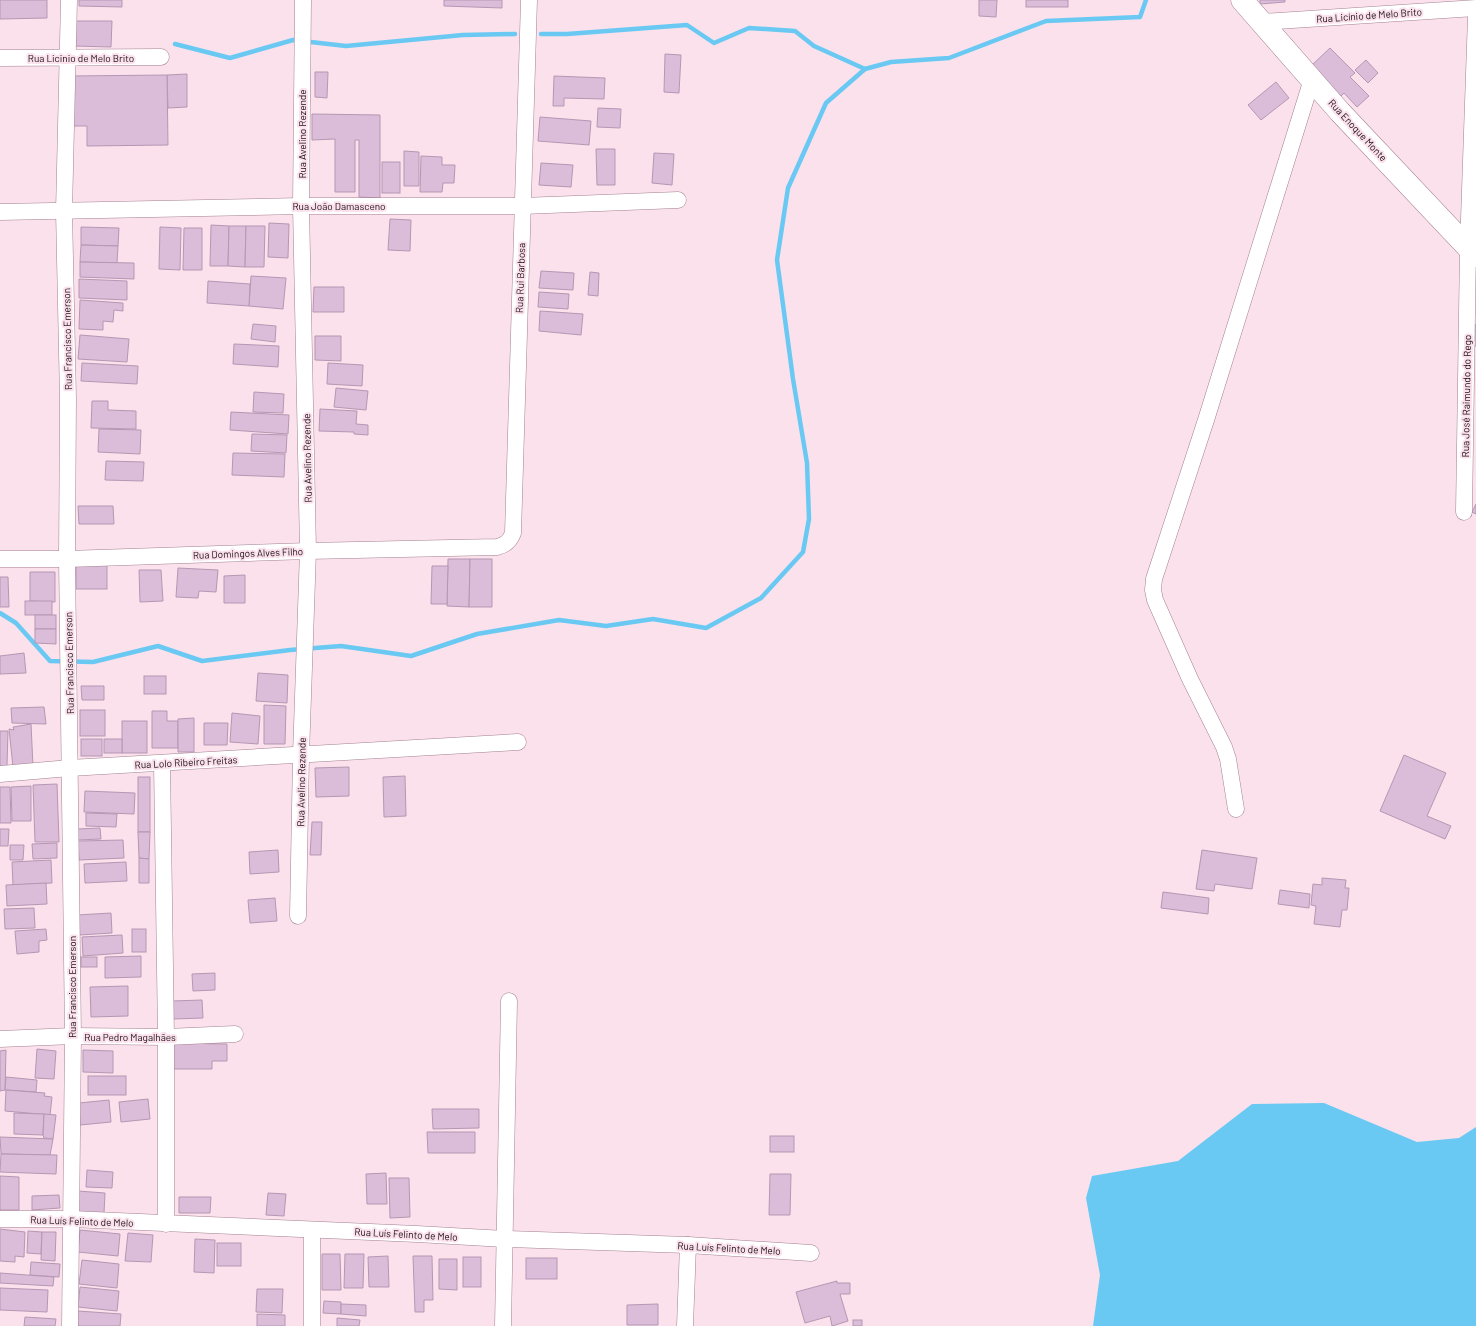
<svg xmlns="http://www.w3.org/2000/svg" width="1476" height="1326" font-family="Barlow,sans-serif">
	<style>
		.water { fill: #6ac9f2 }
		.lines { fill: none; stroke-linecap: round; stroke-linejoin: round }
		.stream { stroke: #6ac9f2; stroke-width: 4.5 }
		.building { fill: #dcbdd9; stroke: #b597b3 }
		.minor-casing { stroke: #a58091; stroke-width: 17 }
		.secondary-casing { stroke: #a58091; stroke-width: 23 }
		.minor { stroke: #fff; stroke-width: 16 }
		.secondary { stroke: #fff; stroke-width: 22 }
		.labels { text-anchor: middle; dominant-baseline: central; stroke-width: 4; stroke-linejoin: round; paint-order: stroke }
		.street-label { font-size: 10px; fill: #1d0f16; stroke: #fae1ec }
	</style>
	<rect width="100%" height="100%" fill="#fae1ec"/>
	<path class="water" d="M1324 1103 1417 1142 1459 1138 1476 1127V1326H1093L1100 1275 1086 1198 1092 1176 1178 1161 1252 1104Z"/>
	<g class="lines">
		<g class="stream">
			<path d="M541 34H567L687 25 714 43 749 28 795 31 814 46 865 69 891 62 949 58 1046 21 1140 17 1146 0"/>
			<path d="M175 44 230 58 293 40 346 46 463 35 515 34"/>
			<path d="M0 613 16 623 50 661 93 662 158 646 202 661 290 650 341 646 411 656 477 634 559 620 606 626 653 619 706 628 761 598 803 552 809 519 807 463 793 379 777 260 788 188 826 103 865 69"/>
		</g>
	</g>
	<g class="building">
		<path d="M0 0H47V18L0 19Z"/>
		<path d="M79 0H122V7L79 6Z"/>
		<path d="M444 0H502V8L444 6Z"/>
		<path d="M979 0H997L996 17 979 16Z"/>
		<rect x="1026" y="0" width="42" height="7"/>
		<path d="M1260 0H1285V2L1260 4Z"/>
		<path d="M75 21H112L111 47 74 46Z"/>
		<path d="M1330 48 1355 73 1350 77 1369 96 1357 107 1344 93 1340 97 1311 66Z"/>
		<path d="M665 54 681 55 679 93 664 92Z"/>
		<path d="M1366 60 1378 73 1368 83 1355 70Z"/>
		<path d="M315 72H328L327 98 315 97Z"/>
		<path d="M187 74V107L168 108 167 75Z"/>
		<path d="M167 75 168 145 87 146V126H72L71 76Z"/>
		<path d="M554 76 605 78 604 99 564 98V106H553Z"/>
		<path d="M1276 82 1289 98 1261 120 1248 105Z"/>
		<path d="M598 108 621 109 620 128 597 127Z"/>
		<path d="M312 114 380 115V198L359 197V140H355V192H335V139L312 140Z"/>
		<path d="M540 117 591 121 589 145 538 141Z"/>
		<path d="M596 149H615V185H597Z"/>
		<path d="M404 151 419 152V186H404Z"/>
		<path d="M654 153 674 154 672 185 652 183Z"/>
		<path d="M421 156 442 157V165H455L454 183H443L442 192H420Z"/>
		<rect x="382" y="162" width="18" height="31"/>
		<path d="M541 163 573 165 571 187 539 185Z"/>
		<path d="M390 219 411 220 410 251 388 250Z"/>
		<path d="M269 223 289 224 288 258 268 257Z"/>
		<path d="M211 225 229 226 228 266H210Z"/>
		<path d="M229 226H246L245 267 228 266Z"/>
		<path d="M246 226H265L264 267H245Z"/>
		<path d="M81 227 119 228 118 246 81 245Z"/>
		<path d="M160 227 181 228 180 270 159 269Z"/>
		<path d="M184 228H202V270H183Z"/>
		<path d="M81 245 118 246 117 263 80 262Z"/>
		<path d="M80 262 134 263V279L80 277Z"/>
		<path d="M541 271 574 273 573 290 539 288Z"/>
		<path d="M590 272 599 273 598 296 588 295Z"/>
		<path d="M251 276 286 278 283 309 249 306Z"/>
		<path d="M79 279 127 281V300L79 298Z"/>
		<path d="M208 281 250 284 249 306 207 303Z"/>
		<path d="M314 287H344V312H313Z"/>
		<path d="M539 292 569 294 568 309 538 307Z"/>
		<path d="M80 300 123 303V311L114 310 113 322 103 321V330L79 329Z"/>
		<path d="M540 311 583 314 581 335 539 331Z"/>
		<path d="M253 324 276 326 275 342 251 339Z"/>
		<path d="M1476 324V346H1474L1469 330Z"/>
		<path d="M80 335 129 339 127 362 78 359Z"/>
		<path d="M315 336H341V361L315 360Z"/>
		<path d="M234 344 279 346 278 367 233 364Z"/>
		<path d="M82 363 138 366 137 384 81 381Z"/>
		<path d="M328 363 363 365 362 386 327 384Z"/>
		<path d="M336 388 368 391 366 410 334 407Z"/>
		<path d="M254 392 284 394 283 413 253 412Z"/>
		<path d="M92 401H108V410L136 411V429L91 428Z"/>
		<path d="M320 409 357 411 356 424 368 425V435L354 434V432L319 431Z"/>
		<path d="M231 412 289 415 288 434 230 430Z"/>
		<path d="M99 429 141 430 140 454 98 452Z"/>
		<path d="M252 434 287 435 286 453 251 451Z"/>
		<path d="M233 453 285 454 284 477 232 475Z"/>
		<path d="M106 461 144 462 143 481 105 480Z"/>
		<path d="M1476 504V514L1472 512Z"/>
		<path d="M78 506H113L114 524H79Z"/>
		<path d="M448 559H470L469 607 447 606Z"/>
		<path d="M470 559H492V607H469Z"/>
		<rect x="76" y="564" width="31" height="25"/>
		<path d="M432 566H448L447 604H431Z"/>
		<path d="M178 568 218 570 216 592 199 591 198 598 176 597Z"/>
		<path d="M139 570H161L163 601 140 602Z"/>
		<path d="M30 572H55V602L30 601Z"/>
		<path d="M245 575V603H224V576Z"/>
		<path d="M0 577H8L9 607H0Z"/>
		<rect x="25" y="601" width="27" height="14"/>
		<rect x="35" y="615" width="21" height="14"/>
		<path d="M35 629H56V644L35 643Z"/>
		<path d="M24 653 26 673 0 674V656Z"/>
		<path d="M258 673 288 675 287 703 256 701Z"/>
		<rect x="144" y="676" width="22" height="18"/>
		<path d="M81 686H104V700H82Z"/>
		<path d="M264 705 286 706 285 744H264Z"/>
		<path d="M44 707 46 724 12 723 11 708Z"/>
		<rect x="80" y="710" width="25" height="26"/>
		<path d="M152 711H167V721H178V748H152Z"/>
		<path d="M232 713 260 716 258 744 230 742Z"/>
		<path d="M194 718V752H178V719Z"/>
		<rect x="122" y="721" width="25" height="32"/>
		<path d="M204 723H228L227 745H204Z"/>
		<path d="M31 724 33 766 13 767 9 729 14 730 13 727Z"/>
		<path d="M0 731H8L7 766 0 767Z"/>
		<rect x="81" y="739" width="21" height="17"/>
		<rect x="104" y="739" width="18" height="14"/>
		<path d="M1404 755 1446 773 1427 816 1451 826 1445 839 1380 811Z"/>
		<path d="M349 767V796L316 797 315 768Z"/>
		<path d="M405 776 406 816 384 817 383 777Z"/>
		<rect x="138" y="777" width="12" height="55"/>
		<path d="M57 784 59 842H35L33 785Z"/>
		<path d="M31 786V821H12L11 787Z"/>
		<path d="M0 787H10L11 823H0Z"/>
		<path d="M85 791 135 793 134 814 84 812Z"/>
		<path d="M86 813 117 814 116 827 86 826Z"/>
		<path d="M312 822H322L321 855H310Z"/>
		<path d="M100 828 101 839 77 840V829Z"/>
		<path d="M0 829H9L8 846H0Z"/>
		<path d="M138 832H150L149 859 139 858Z"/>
		<path d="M123 840 124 858 79 860 78 841Z"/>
		<path d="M57 843V858L33 859 32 844Z"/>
		<path d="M10 845H24L23 860H10Z"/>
		<path d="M278 850 279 872 250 874 249 852Z"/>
		<path d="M1202 850 1257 858 1252 889 1215 884 1214 891 1196 889Z"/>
		<path d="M139 858 149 859V883H139Z"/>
		<path d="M51 860 52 883 13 885 12 862Z"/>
		<path d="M126 862 127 881 85 883 84 864Z"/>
		<path d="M1322 878 1346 880 1345 888H1349L1347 910H1342L1340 927 1314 924 1316 906 1311 905 1313 884 1322 885Z"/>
		<path d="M46 883 47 904 7 906 6 885Z"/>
		<path d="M1280 890 1310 894 1309 908 1278 904Z"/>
		<path d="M1163 892 1209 898 1208 914 1161 908Z"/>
		<path d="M275 898 277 921 250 923 248 900Z"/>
		<path d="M34 908 35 928 5 929 4 909Z"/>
		<path d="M111 913 112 933 79 935 77 915Z"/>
		<path d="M46 929 47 940 39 941V952L17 954 15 931Z"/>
		<rect x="132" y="929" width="14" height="23"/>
		<path d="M122 935 123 953 83 956 82 937Z"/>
		<path d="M141 956V977L105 978V957Z"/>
		<rect x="81" y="957" width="16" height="10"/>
		<path d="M215 973V990L193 991 192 974Z"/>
		<path d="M128 986V1016L91 1017 90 987Z"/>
		<path d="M202 1000 203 1018 173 1019 172 1001Z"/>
		<path d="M171 1043 227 1044V1061H212V1069H171Z"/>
		<path d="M37 1049 56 1051 54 1079 35 1078Z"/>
		<path d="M6 1050 5 1090 0 1091V1051Z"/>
		<path d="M83 1050 113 1051V1073L83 1072Z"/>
		<rect x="88" y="1076" width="38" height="19"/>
		<path d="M6 1077 37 1080 36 1092 5 1090Z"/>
		<path d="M6 1090 45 1093 44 1096 52 1097 50 1115 5 1111Z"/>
		<path d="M148 1099 150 1119 121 1122 119 1102Z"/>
		<path d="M109 1100 111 1122 80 1125 79 1103Z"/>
		<path d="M432 1109H479V1128L433 1129Z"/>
		<path d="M14 1113 44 1114 43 1135 14 1134Z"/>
		<path d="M44 1114 56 1115 53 1139 44 1138 43 1135Z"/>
		<path d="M427 1132H475V1153H428Z"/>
		<rect x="770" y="1136" width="24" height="16"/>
		<path d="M0 1137 53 1139 50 1155 1 1154Z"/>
		<path d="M1 1154 57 1155 56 1174 0 1172Z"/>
		<path d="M87 1170 113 1172 112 1188 86 1187Z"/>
		<path d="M386 1173 387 1204H367L366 1174Z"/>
		<path d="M770 1174H791L790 1215H769Z"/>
		<path d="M0 1176 19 1177V1210H0Z"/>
		<path d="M389 1178H409L410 1217 390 1218Z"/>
		<path d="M78 1191 105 1193 104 1213 77 1212Z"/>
		<path d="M268 1193 286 1194 284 1216 266 1215Z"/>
		<path d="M59 1195 60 1208 32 1210V1196Z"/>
		<path d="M179 1197H211L210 1213H179Z"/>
		<path d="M0 1229 25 1232 24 1257 15 1256V1262L0 1261Z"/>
		<path d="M80 1230 120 1234 118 1256 78 1252Z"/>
		<path d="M28 1231 42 1232 41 1254 27 1253Z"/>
		<path d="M42 1232H56L55 1261 41 1260Z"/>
		<path d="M128 1233 153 1235 151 1262 125 1261Z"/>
		<path d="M195 1239 215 1240 214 1273 194 1272Z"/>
		<rect x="217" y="1243" width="24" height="23"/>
		<path d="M322 1254H340L341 1290H322Z"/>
		<path d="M345 1254H364L363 1288H344Z"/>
		<path d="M388 1256 389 1287H369L368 1257Z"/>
		<path d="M413 1256H432L433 1300H424V1312H415Z"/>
		<rect x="463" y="1257" width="18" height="30"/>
		<rect x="526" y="1258" width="31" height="21"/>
		<path d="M439 1259H457V1290L439 1289Z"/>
		<path d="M82 1260 119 1264 117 1288 79 1284Z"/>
		<path d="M31 1262 60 1264 59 1277 30 1275Z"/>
		<path d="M0 1273 54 1277 53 1286 0 1283Z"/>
		<path d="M837 1281V1283H850V1294H840L848 1321 832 1326 830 1316 805 1323 796 1292Z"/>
		<path d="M80 1287 119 1291 117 1311 78 1307Z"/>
		<path d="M0 1288 48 1290 47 1312 0 1310Z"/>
		<path d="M257 1289H283L282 1313 256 1312Z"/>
		<path d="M324 1301 341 1302V1314L323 1313Z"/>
		<path d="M341 1304 366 1305V1316L341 1314Z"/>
		<path d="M658 1304V1325H627V1305Z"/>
		<path d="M78 1311 121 1314 120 1326H77Z"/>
		<path d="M257 1314 285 1315V1326H257Z"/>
		<path d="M25 1317 56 1319 55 1326H24Z"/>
		<path d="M337 1318 360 1320 359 1326H337Z"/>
		<rect x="853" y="1320" width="9" height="6"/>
	</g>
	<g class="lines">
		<g class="minor-casing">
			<g id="minor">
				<path d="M69 0 64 211 68 399 67 559 73 1036 70 1326"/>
				<path d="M1262 22 1476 8"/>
				<path d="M0 58 161 57"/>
				<path d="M0 212 301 206H522L678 200"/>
				<path d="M1464 512 1468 248 1476 16"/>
				<path d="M0 559H67L308 551 497 547C506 545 510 541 513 533L529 0"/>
				<path d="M162 763 166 1037V1224"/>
				<path d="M0 774 70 768 518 742"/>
				<path d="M1236 809 1228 759 1224 747 1190 679 1155 600 1153 590 1154 579 1206 420 1312 79"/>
				<path d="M298 916 301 755 308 551 301 206 303 0"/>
				<path d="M0 1039 73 1036 166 1037 235 1034"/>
				<path d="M0 1219H71L417 1234 505 1239 688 1245 811 1253"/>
				<path d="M312 1230V1326"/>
				<path d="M503 1326 509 1001"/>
				<path d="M685 1326 688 1245"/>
			</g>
		</g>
		<g class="secondary-casing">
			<path id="secondary" d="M1242 0 1340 112 1476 256"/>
		</g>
		<use href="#minor" class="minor"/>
		<use href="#secondary" class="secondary"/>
	</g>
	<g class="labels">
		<g class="street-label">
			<text transform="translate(1369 15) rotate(-4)">Rua Licínio de Melo Brito</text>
			<text x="81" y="58">Rua Licinio de Melo Brito</text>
			<text transform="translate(1358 130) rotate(47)">Rua Enoque Monte</text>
			<text transform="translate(302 134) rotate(-90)">Rua Avelino Rezende</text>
			<text x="339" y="206">Rua João Damasceno</text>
			<text transform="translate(520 278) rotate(-88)">Rua Rui Barbosa</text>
			<text transform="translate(67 339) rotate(-91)">Rua Francisco Emerson</text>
			<text transform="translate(1466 396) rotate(-89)">Rua José Raimundo do Rego</text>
			<text transform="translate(307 458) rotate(-91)">Rua Avelino Rezende</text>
			<text transform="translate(248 553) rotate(-2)">Rua Domingos Alves Filho</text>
			<text transform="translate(69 663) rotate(-91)">Rua Francisco Emerson</text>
			<text transform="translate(186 762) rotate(-3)">Rua Lolo Ribeiro Freitas</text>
			<text transform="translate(301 782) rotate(-89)">Rua Avelino Rezende</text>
			<text transform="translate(72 987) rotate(-90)">Rua Francisco Emerson</text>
			<text x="130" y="1037">Rua Pedro Magalhães</text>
			<text transform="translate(82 1221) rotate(2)">Rua Luís Felinto de Melo</text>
			<text transform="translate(406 1234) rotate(3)">Rua Luís Felinto de Melo</text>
			<text transform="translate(729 1248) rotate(3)">Rua Luís Felinto de Melo</text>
		</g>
	</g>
</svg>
